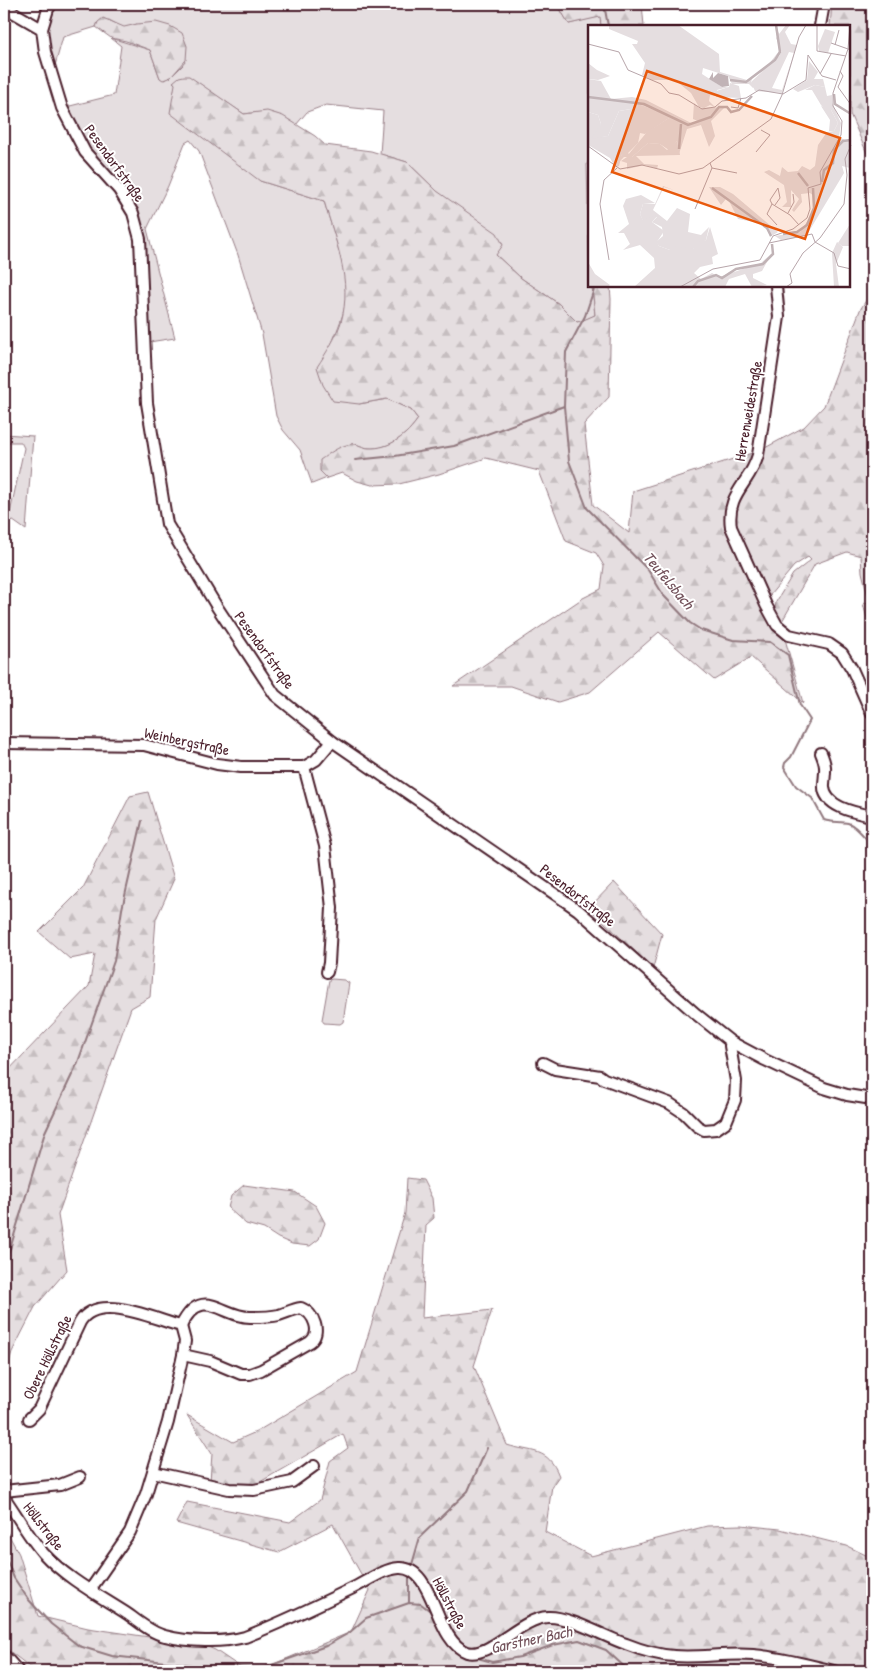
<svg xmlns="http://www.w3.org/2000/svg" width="876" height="1675" font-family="'Patrick Hand',sans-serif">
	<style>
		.green { fill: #e5dee0; stroke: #987e86 }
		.forest { fill: url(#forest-firs); stroke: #987e86 }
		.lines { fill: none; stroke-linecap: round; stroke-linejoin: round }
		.stream { stroke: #91787e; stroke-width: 2 }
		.minor-casing { stroke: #4a1f2b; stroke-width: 14 }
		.minor { stroke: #fff; stroke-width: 10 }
		.labels { text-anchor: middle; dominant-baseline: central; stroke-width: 4; stroke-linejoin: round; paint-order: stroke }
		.street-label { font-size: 15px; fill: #4a1f2b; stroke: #fff }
		.water-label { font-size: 16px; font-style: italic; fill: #74535c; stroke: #fff }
		.inset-river { fill: none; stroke: #c1b3b6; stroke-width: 2.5 }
		.inset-road { fill: none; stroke: #b7a5aa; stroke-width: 1 }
		.view { fill: #e8590c; fill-opacity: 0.15; stroke: #e8590c; stroke-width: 2.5 }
		.inset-edge { fill: none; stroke: #4a1f2b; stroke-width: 2.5 }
	</style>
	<defs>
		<pattern id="forest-firs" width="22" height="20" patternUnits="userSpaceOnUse" patternTransform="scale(1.25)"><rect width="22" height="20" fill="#e5dee0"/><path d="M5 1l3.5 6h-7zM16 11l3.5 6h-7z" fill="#c6bec0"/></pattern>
	</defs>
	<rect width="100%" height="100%" fill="#fff"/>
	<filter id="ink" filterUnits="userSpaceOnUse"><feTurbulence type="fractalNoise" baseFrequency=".02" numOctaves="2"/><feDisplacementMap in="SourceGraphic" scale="10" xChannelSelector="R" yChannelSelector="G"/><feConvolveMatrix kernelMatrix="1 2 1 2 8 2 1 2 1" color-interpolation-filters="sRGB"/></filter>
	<g filter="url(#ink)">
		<g class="green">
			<path d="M58 4H557L569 24 601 16V26H590V160L587 164 590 286H592L595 315 581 322H577L559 304 521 278 496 255 437 191 407 162 380 154 383 111 326 105 307 112 296 125C275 111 269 111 244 114L189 77 174 82 260 181 324 201C331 226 349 274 346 299 344 315 338 328 332 343L359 404 387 399 411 410 418 419C407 435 389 450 368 448 363 447 358 445 353 443L320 471 327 478 312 484 300 450 283 430 276 416 262 334 238 255 199 151 190 140 185 143 168 186 147 229 175 338 149 342 137 214 90 151 66 107 114 95 121 46 111 38 150 50 160 78 165 80 171 77 183 65 137 24 124 28 109 20 98 22 96 27 63 37 54 69C46 46 43 24 58 4Z"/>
			<path d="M4 434 33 436 26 530 9 518 24 448 21 442H4Z"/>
			<path d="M872 600V636L863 604Z"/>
			<path d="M332 979 344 980 349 983 343 1022 340 1024 324 1023 322 1020 329 980Z"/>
		</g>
		<g class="forest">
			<path d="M557 4H642L644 26H601L600 17 569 24Z"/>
			<path d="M832 4H872V165L850 114V26H830Z"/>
			<path d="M103 18 124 27 137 24 156 22 170 26 182 33 187 46 186 60 171 77 163 80 160 78 150 50 126 41 111 38 96 27 98 22Z"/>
			<path d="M184 76H189L244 114 267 111 283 116 315 136 325 145 371 151 407 162 437 191 497 233 503 245 496 255 521 278 559 304 577 322 581 321 595 315 592 286H610L611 299 609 397 584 424 593 505 629 533 633 491 755 452C753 457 752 463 749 467 737 489 722 497 727 524L769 621 785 639 803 703 751 657 714 680 659 632 590 692 558 702 511 686H453L583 598 601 589 604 566 596 553 566 541 539 471 486 458 439 474 399 484 372 485 357 481 342 473 327 478 320 471V460C329 454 338 446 351 444 357 443 363 448 369 448 390 449 407 435 418 419L411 410 387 399 359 404 333 401 323 385 317 367C326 353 336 338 341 322 353 281 335 240 324 201L260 181 170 113 175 84 173 82 179 77Z"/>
			<path d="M872 284V600L869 601 862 572 861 556 847 552 815 564 781 623 776 616 775 609 776 602 793 574 811 560 808 557 794 566 770 595H766L734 523 735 507 759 468 763 449 804 427 824 406 860 310 870 294Z"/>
			<path d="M148 792 174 879 156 919 150 997 131 1008 58 1215 67 1270 35 1307 12 1352 4 1379V1075L89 986 95 954 70 959 39 932 83 888 130 796Z"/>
			<path d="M614 882 662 934 653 968 589 908Z"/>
			<path d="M407 1178 423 1180 432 1198 434 1218 426 1225 422 1318 492 1310 474 1366 507 1445C532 1453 548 1447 559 1476L552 1486 545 1532 591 1556 707 1526 741 1525 780 1529 847 1546 872 1558V1671H257L351 1632 370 1590 333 1524 279 1552 176 1523 187 1502 290 1522 320 1500 330 1461 348 1448 343 1434 253 1486 210 1481 212 1454 187 1415 233 1442 256 1432 357 1372 405 1213Z"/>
			<path d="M244 1185 295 1192 316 1206 325 1223 319 1239 310 1246 292 1244 278 1238 264 1229 246 1224 228 1208 231 1196Z"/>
			<path d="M4 1526 19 1554 38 1616 88 1628 203 1645 215 1650 246 1671H35L4 1647Z"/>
		</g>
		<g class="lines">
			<g class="stream">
				<path d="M604 4 608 26"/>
				<path d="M595 286 585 316 566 352 564 406 569 461 587 508 648 570 664 596 690 623 701 630 733 640 770 642 788 655 800 705 810 720 791 757 785 763 784 767 796 786 812 798 824 820C832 823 841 821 848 823 857 826 865 838 872 845"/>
				<path d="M355 460 395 456 454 446 564 406"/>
				<path d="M4 1269 45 1132 78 1062 114 961 122 909 142 821"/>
				<path d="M4 1554 14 1578 28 1599 51 1624 79 1646 112 1656 201 1666 263 1668 326 1646 349 1633 366 1618 409 1603 421 1604 433 1613"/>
				<path d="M411 1568 420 1537 468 1491 487 1448"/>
				<path d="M409 1575V1603"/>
				<path d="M474 1657 492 1662 520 1657 553 1645 579 1640 606 1650 629 1671"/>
				<path d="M757 1671 765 1667 778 1671"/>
			</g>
			<g class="minor-casing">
				<g id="minor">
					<path d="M52 4 48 9 42 29 45 52 62 108 85 152 119 190 133 213 140 239 147 403 167 524 217 607 275 695 332 741 578 910 696 1014 731 1042 765 1060 824 1088 847 1095 872 1099"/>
					<path d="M4 7 42 29"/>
					<path d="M820 26 824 4"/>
					<path d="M776 286 779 317 758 455C750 484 726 493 731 527L766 605 777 625 789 635 829 644 842 653 852 669 872 714"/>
					<path d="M4 743 144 745 217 764 241 767H304L316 760 332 741"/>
					<path d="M821 753C827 767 825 770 824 784 822 807 856 813 872 816"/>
					<path d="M304 767 325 846 332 908 329 963 327 972"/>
					<path d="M543 1063 555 1069 600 1076 604 1079 669 1103 684 1113 697 1126 704 1130 716 1129 726 1122 735 1100 736 1081 730 1046 731 1042"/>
					<path d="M181 1326C202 1283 223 1318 251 1317 260 1317 270 1317 279 1315 286 1313 293 1309 301 1308 314 1313 322 1333 310 1342L261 1370 250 1374H241L210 1361 183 1355"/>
					<path d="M29 1419 39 1409 80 1322C98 1291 155 1320 181 1326L185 1341 183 1355 168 1422 146 1494 130 1532 90 1590"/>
					<path d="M153 1472 229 1489 254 1490 292 1482 314 1466"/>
					<path d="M4 1491 60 1485 80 1477"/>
					<path d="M4 1497C17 1515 28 1536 43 1553 66 1578 98 1595 126 1613 138 1621 151 1633 165 1636 188 1642 222 1643 245 1637 281 1623 316 1606 351 1589 366 1582 383 1569 399 1568 435 1566 434 1641 467 1652 489 1659 520 1618 548 1617 569 1616 605 1637 626 1644 641 1650 658 1655 674 1656 700 1658 726 1653 753 1655 780 1657 808 1665 834 1671"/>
					<path d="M4 1655 18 1671"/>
				</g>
			</g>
			<use href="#minor" class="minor"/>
		</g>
	</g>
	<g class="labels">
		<g class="street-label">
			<text transform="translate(115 163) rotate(54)">Pesendorfstraße</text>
			<text transform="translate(748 411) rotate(-80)">Herrenweidestraße</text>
			<text transform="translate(265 650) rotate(54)">Pesendorfstraße</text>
			<text transform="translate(187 741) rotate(12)">Weinbergstraße</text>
			<text transform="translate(578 895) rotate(38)">Pesendorfstraße</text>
			<text transform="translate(47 1357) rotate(-64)">Obere Höllstraße</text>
			<text transform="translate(44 1526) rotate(52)">Höllstraße</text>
			<text transform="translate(450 1603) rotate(62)">Höllstraße</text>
		</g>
		<g class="water-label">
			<text transform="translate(669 580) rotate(50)">Teufelsbach</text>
			<text transform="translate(531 1639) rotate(-12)">Garstner Bach</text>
		</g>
	</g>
	<g transform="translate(588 25)">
		<rect width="262" height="262" fill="#fff"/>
		<path d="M198 0H202L197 7 203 19 209 20 194 68 167 66 163 57 191 31 194 26 188 13ZM201 27 206 28 194 65 184 63ZM0 38 9 45 22 51 10 55 0 54ZM142 58 151 61 153 73 128 72V66L141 62ZM227 60 237 62 239 71 244 70V78L233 80 224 65H217ZM50 79 84 91 57 109 52 108 50 118 40 128 44 132 60 118 72 119 79 125 89 116 92 130 48 131 56 139 70 140 69 144 57 140 39 144V138L33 136 39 132 34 129 31 141 27 142 22 133 0 120V87L10 90 13 99 10 112 20 111 31 86 49 83ZM233 81 243 85 250 98 246 106H241L242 95ZM75 161 86 165 76 162 65 185 79 196 89 183 102 189 100 207 113 210 121 202 118 215 105 224 82 225 71 221 68 217 75 211 74 202 64 197 69 192 55 196 52 189 55 179H67ZM249 217 255 222 248 239 251 262H246L244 228Z" fill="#e5dee0" fill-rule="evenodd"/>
		<path d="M21 0H90L131 29 132 47 159 55 180 40 191 26 187 0 194 15V26L179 44 165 51 163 57 168 61 165 63 161 59H144L140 51 115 43 114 49 134 62H141L129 65 128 71 122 70 121 76 127 82 122 80 116 83 111 82 103 68 87 55H64L54 50 57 38 44 19H49L50 16 21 4ZM221 36 230 47 226 54H235L237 62 227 60 210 67 205 64 219 55ZM0 54 13 56 23 74 44 72 58 75 105 99 110 96 105 94 106 78 111 83 137 82 123 96 127 111 121 122 113 100 99 104 91 129 89 116 81 125 72 119 60 118 44 132H36L31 137 34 129 40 130 59 107 84 91 50 79 49 83 31 86 20 111 3 114 13 99 10 90 0 87ZM238 75 244 78 253 98 251 112 259 116 262 113V143L254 141 256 148 220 208 213 212 193 215 187 211 212 207 227 185 226 171 222 168 213 169 214 177 206 187 204 185 211 174 203 165V182H194L199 177 196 160 176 147 181 145 192 151 194 142 200 147 210 146 214 141 222 145 227 141 230 120 239 107 246 106 250 98 243 85 239 87 233 80ZM121 162H132L145 169 190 207 182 212 180 205 171 198 150 194 141 176 138 174 133 180ZM53 170 67 178 55 179 52 189 55 195 70 190 64 197 76 206 69 217 71 221 82 225 86 221 105 224 108 218 118 215 122 202 130 229 124 232 125 239 112 242 106 248 113 254 124 248 131 252 173 238 184 228 174 246 165 249V253L179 260 164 262 157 249 141 254 137 262H46L67 243 66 233 52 220 35 225 42 219 36 208H30L41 199 35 181 38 174ZM262 199V221H254L250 218ZM0 237 7 249 22 260 19 262H0Z" fill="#e5dee0"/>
		<path d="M237 4 247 7 240 28 231 26 230 21Z" fill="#e5dee0"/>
		<path d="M125 47V53L130 48 140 51 141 61 134 62 121 54Z" fill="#c1b3b6"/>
		<path class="inset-river" d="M142 55 158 57 187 35 192 27 188 0M246 69 247 79 263 89M0 72 56 79 100 100 123 92 131 82H139L143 87 151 85 164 71M91 124 93 99M210 148 220 161M234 157 236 145 245 138 246 125 255 116 263 115M124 163 179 203 183 211M195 209 209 207 219 200 226 183 225 163M105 262 110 256 128 250 134 253 148 244 175 239 185 229 184 219"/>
		<path class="inset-road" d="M229 0V26L258 31M243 18 263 25M0 19 31 27 40 45 73 59 81 68 91 70 114 84 127 82 134 76 158 73 171 65 195 69 218 55 220 30 234 51 248 55M247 20 251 5M252 46 255 51 250 62 263 80M232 49 243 29M143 82 150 83 153 73M0 121 32 144 54 140 91 149 115 143 183 94 194 70 211 12 218 0M168 127 182 110 173 105M124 143 149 148M184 179 182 175 190 163 192 173 187 180M107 184 124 143 122 138M200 188 206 177 205 169M189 200 179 189 184 179 202 190 211 200M227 217 246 228 250 241 263 244M181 218 224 209 227 217M21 235 12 179 16 155 29 143M92 262 125 244 172 235 185 211 205 204 219 193 222 184 220 163 233 159 232 147 253 110 254 96 245 81V68L260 24 262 0M198 262 204 258 202 249 215 228 232 213 256 179 259 150 257 134 263 120"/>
		<path class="view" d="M59 46 252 113 217 214 24 147Z"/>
		<rect width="262" height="262" class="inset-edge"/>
	</g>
	<rect width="876" height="1675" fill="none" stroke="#fff" stroke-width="20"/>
	<rect x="10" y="10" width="856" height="1655" fill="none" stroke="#4a1f2b" stroke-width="2" filter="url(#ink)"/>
</svg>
